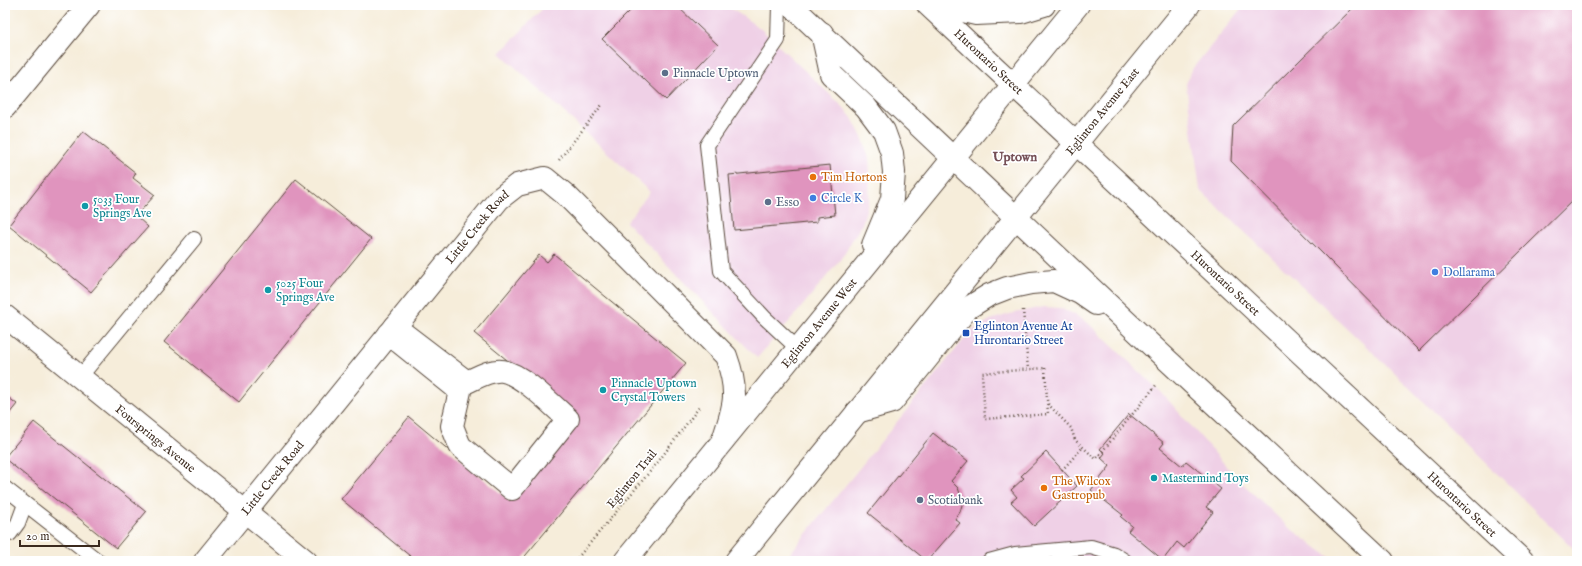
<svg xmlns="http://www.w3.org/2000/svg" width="1582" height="566" font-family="'IM FELL English',serif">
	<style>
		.built { fill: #efd0e6 }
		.building { fill: #e094be }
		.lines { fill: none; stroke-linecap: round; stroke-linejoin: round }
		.lane-casing { stroke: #57473a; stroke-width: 16 }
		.street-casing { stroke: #57473a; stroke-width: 24 }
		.primary-casing { stroke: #57473a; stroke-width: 24 }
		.path { stroke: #57473a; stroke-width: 2.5; stroke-dasharray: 1 3; stroke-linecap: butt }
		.lane { stroke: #fff; stroke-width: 14 }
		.street { stroke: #fff; stroke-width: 22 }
		.primary { stroke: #fff; stroke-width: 22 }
		.service-dot { fill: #5c6f8a; stroke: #fff; stroke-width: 1.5 }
		.food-dot { fill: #e8710a; stroke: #fff; stroke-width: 1.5 }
		.shop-dot { fill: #3f7fe0; stroke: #fff; stroke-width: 1.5 }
		.culture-dot { fill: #0f9aa8; stroke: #fff; stroke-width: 1.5 }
		.transit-dot { fill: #1a4fb4; stroke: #fff; stroke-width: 1.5 }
		.labels { text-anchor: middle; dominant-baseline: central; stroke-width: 3.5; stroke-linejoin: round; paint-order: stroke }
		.street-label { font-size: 12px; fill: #3b2a1e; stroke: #fff }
		.service-label { font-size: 12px; fill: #4e5e75; stroke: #fff; text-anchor: start }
		.food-label { font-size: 12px; fill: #c56008; stroke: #fff; text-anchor: start }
		.shop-label { font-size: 12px; fill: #366cbe; stroke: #fff; text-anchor: start }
		.culture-label { font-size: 12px; fill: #0d838f; stroke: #fff; text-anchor: start }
		.transit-label { font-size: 12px; fill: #164399; stroke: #fff; text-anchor: start }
		.neighbourhood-label { font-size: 13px; font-weight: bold; fill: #754f56; stroke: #fff }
	</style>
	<rect width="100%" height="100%" fill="#fff"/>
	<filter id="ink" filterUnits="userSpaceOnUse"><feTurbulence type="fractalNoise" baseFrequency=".025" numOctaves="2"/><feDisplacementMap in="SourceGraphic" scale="8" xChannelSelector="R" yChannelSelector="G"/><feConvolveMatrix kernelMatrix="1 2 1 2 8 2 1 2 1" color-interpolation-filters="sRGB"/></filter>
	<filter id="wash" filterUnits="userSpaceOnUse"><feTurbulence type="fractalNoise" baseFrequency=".012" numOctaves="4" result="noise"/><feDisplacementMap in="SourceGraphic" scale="16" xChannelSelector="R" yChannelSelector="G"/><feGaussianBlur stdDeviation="0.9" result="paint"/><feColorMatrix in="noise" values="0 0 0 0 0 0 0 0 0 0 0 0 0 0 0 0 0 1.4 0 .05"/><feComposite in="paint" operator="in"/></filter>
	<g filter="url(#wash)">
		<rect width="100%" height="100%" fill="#f6edda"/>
		<g class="built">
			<path d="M546 5H726L761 29 844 108 852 118 863 139 869 159 870 172 869 199 862 224 840 260 795 315 757 358 626 222 650 192 500 53Z"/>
			<path d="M1244 5H1577V552L1385 364 1200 190 1186 84 1193 68Z"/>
			<path d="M1043 307 1060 308 1074 314 1088 323 1161 392 1235 476 1287 526 1335 561H784L970 332 990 320 1010 314Z"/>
		</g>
		<g id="blocks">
			<g class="building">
				<path d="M636 5H676L718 45 666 100 602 39Z"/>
				<path d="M1356 5H1577V196L1419 351 1231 161 1233 126Z"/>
				<path d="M83 131 136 173 133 178 155 195 136 216 148 227 91 292 9 225Z"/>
				<path d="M830 165 835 215 817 217V222L734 230 729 175Z"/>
				<path d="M296 179 371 239 239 402 164 342Z"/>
				<path d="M554 254 686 363 521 561H416L341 499 409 417 510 501 579 419 474 333 539 255 547 262Z"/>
				<path d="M5 395 17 404 5 419Z"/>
				<path d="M1129 414 1164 443 1160 448 1182 466 1186 461 1221 489 1206 507 1213 512 1184 548 1177 542 1163 560 1128 531 1132 526 1121 517 1123 515 1091 490 1110 466 1101 458 1105 453 1100 449Z"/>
				<path d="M34 422 146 512 116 548 5 459V457Z"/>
				<path d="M933 433 968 461 951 481 958 488 961 496 962 505 960 512 955 519 960 523 927 561 868 513Z"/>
				<path d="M1046 452 1077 486 1034 526 1011 502 1017 497 1011 490 1024 478 1021 476Z"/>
			</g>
		</g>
	</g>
	<g filter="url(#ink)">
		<use href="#blocks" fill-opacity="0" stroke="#57473a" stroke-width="1"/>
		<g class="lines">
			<g class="lane-casing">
				<g id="lane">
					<path d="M779 5 778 40 707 145 721 271 764 317 797 348"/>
					<path d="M80 377 194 239"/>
					<path d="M5 488 97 560"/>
					<path d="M5 535 10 534 18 523 25 504"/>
					<path d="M989 561 1015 554 1091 547 1114 554 1125 561"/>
				</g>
			</g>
			<g class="street-casing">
				<g id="street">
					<path d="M5 107 89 5"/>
					<path id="s1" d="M5 316 306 561"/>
					<path d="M389 334 460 391 452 426 460 446 512 489 568 419C552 405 523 375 503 371 491 369 478 377 467 382L395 327"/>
					<path id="s2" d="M205 561 499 199 517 185 545 178 567 196 726 356C739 392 735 405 723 440"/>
				</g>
			</g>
			<g class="primary-casing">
				<g id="primary">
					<path d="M791 5 1149 343 1383 561"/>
					<path id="s3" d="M928 5 1523 561"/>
					<path d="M943 5 946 7 976 14 1021 12 1044 5"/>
					<path d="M822 33 831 74 866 107 884 131 892 153 894 172 892 199 873 245"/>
					<path d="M857 412 892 402 968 308 989 295 1007 288 1031 283 1054 281 1080 293 1096 304"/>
					<path id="s4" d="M625 561 1078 5"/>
					<path id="s5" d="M736 561 1189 5"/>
				</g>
			</g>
			<g class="path">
				<path d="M559 160 602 105"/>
				<path d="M1023 310 1028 369"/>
				<path d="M1045 368 1048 414 985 419 982 373Z"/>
				<path d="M1048 404 1071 428 1075 440 1096 459 1157 384"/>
				<path d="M1062 470 1083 447"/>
				<path d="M575 561 658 462 700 406"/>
			</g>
			<use href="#lane" class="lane"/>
			<use href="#street" class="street"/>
			<use href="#primary" class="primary"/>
		</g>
	</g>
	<g class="service-dot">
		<circle cx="665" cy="73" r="4"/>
		<circle cx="768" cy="202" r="4"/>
		<circle cx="920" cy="500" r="4"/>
	</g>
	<g class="food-dot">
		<circle cx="813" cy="177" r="4"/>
		<circle cx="1044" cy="488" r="4"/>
	</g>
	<g class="shop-dot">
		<circle cx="813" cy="198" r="4"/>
		<circle cx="1435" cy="272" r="4"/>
	</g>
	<g class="culture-dot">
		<circle cx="85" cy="206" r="4"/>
		<circle cx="268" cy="290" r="4"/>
		<circle cx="603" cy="390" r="4"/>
		<circle cx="1154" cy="478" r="4"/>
	</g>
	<rect class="transit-dot" x="962" y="329" width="8" height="8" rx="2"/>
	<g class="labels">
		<g class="street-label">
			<text stroke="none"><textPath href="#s3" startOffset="83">Hurontario Street</textPath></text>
			<text stroke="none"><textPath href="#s5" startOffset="580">Eglinton Avenue East</textPath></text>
			<text stroke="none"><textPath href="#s2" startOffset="431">Little Creek Road</textPath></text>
			<text stroke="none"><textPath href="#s3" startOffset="407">Hurontario Street</textPath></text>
			<text stroke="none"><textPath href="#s4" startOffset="307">Eglinton Avenue West</textPath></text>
			<text stroke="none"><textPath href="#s1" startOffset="194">Foursprings Avenue</textPath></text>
			<text stroke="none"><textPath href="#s2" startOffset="107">Little Creek Road</textPath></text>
			<text transform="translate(632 479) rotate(-51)">Eglinton Trail</text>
			<text stroke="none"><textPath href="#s3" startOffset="731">Hurontario Street</textPath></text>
		</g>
		<g class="service-label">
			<text x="673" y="73">Pinnacle Uptown</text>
			<text x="776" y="202">Esso</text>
			<text x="928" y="500">Scotiabank</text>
		</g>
		<g class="food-label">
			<text x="821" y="177">Tim Hortons</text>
			<text x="1052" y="481">The Wilcox<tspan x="1052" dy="14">Gastropub</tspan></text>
		</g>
		<g class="shop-label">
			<text x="821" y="198">Circle K</text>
			<text x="1443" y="272">Dollarama</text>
		</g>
		<g class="culture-label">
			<text x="93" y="199">5033 Four<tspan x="93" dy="14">Springs Ave</tspan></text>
			<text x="276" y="283">5025 Four<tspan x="276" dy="14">Springs Ave</tspan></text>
			<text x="611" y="383">Pinnacle Uptown<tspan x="611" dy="14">Crystal Towers</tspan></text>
			<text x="1162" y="478">Mastermind Toys</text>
		</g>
		<g class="transit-label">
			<text x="974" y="326">Eglinton Avenue At<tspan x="974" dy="14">Hurontario Street</tspan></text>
		</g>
		<g class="neighbourhood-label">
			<text x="1015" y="157">Uptown</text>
		</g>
	</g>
	<rect width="1582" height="566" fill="none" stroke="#fff" stroke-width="20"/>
	<path d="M20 540v6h79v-6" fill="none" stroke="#3b2a1e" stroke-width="2"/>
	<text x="26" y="540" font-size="12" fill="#3b2a1e" stroke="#ffffff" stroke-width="3" paint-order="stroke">20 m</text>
</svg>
